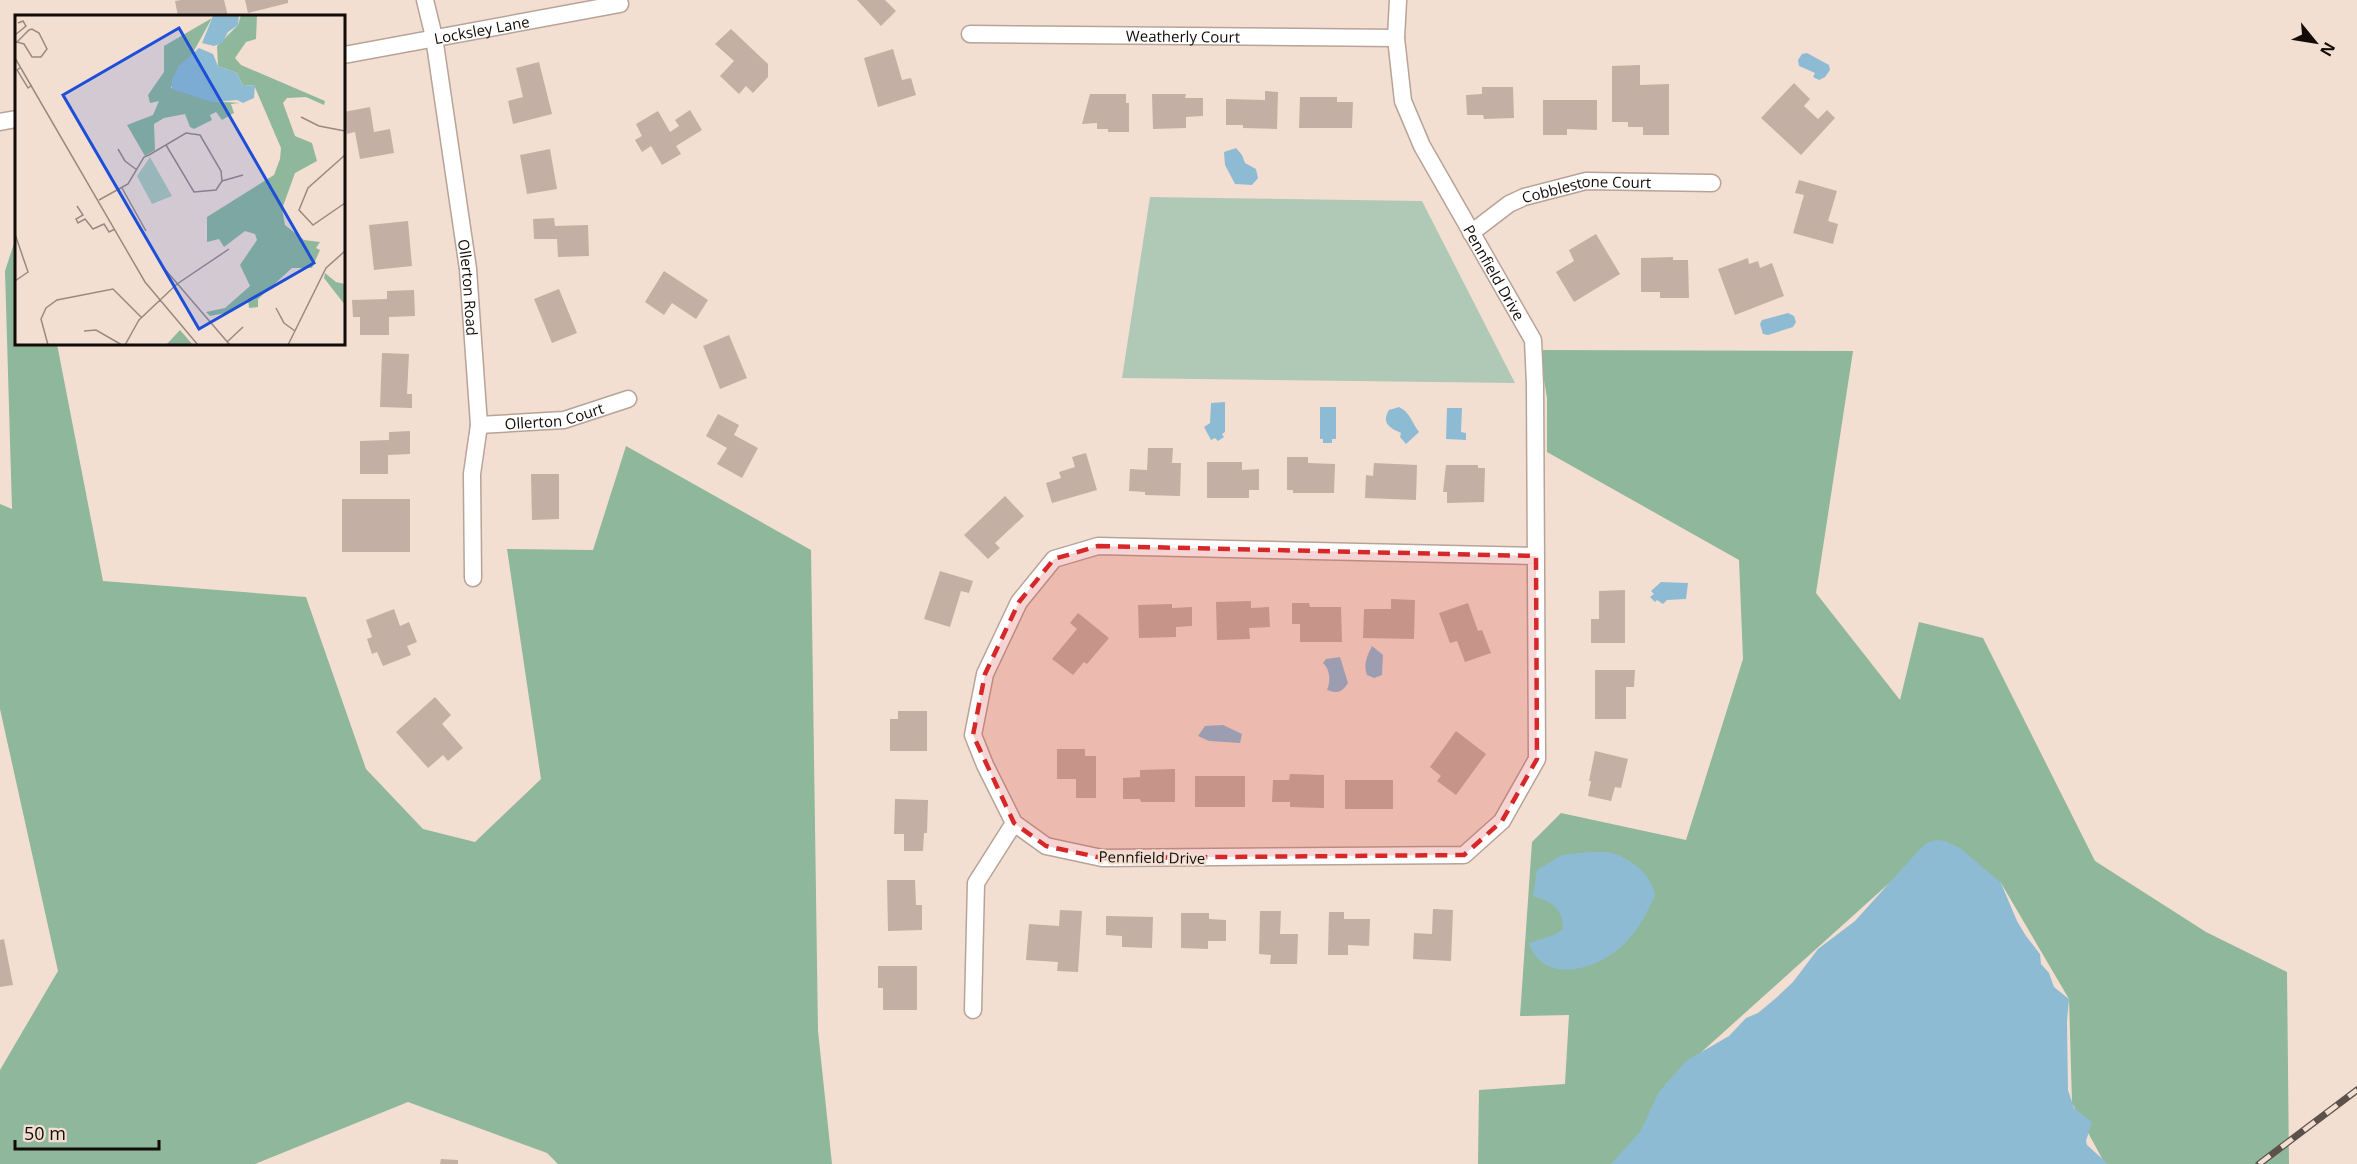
<svg xmlns="http://www.w3.org/2000/svg" width="2357" height="1164" font-family="'Open Sans',sans-serif">
	<style>
		.green { fill: #b0c9b7 }
		.forest { fill: #8fb79b }
		.water { fill: #8ebbd4 }
		.building { fill: #c3afa3 }
		.lines { fill: none; stroke-linecap: round; stroke-linejoin: round }
		.street-casing { stroke: #b7a397; stroke-width: 19 }
		.street { stroke: #fff; stroke-width: 16 }
		.rail-casing { stroke: #5d524b; stroke-width: 7 }
		.rail { stroke: #f3dfd2; stroke-width: 4.5; stroke-dasharray: 14; stroke-linecap: butt }
		.marked { fill: #d62828; fill-opacity: 0.2; stroke: #d62828; stroke-width: 4.5; stroke-dasharray: 12 8; stroke-linejoin: round }
		.labels { text-anchor: middle; dominant-baseline: central; stroke-width: 4.5; stroke-linejoin: round; paint-order: stroke }
		.street-label { font-size: 15px; fill: #120b07; stroke: #f3dfd2 }
		.inset-road { fill: none; stroke: #998a81; stroke-width: 1.5 }
		.view { fill: #1d4ed8; fill-opacity: 0.15; stroke: #1d4ed8; stroke-width: 3 }
		.inset-edge { fill: none; stroke: #120b07; stroke-width: 3 }
	</style>
	<rect width="100%" height="100%" fill="#f3dfd2"/>
	<path class="green" d="M1150 197 1422 201 1515 383 1122 378Z"/>
	<g class="forest">
		<path d="M16 237V344H57L103 581 306 597 366 769 423 829 475 842 541 779 507 549 593 550 626 446 811 550 818 1031 832 1164H558L547 1153 408 1102 255 1164H0V1070L58 971 0 709V504L12 509 5 271Z"/>
		<path d="M1539 350 1853 351 1816 593 1900 700 1919 622 1983 638 2095 861 2206 932 2287 972 2289 1164H2105L2072 1103 2069 999 2001 883 1936 841 1666 1084 1626 1164H1478L1479 1090 1565 1084 1569 1015 1520 1016 1532 842 1561 813 1686 840 1743 659 1739 560 1547 452V398Z"/>
	</g>
	<g class="water">
		<path d="M1807 53 1829 65 1830 70 1825 77 1819 80 1813 77 1815 73 1799 66 1798 60 1802 54Z"/>
		<path d="M1236 148 1242 155 1245 163 1256 169 1258 178 1252 185 1235 184 1225 165 1224 152Z"/>
		<path d="M1788 313 1794 316 1796 322 1793 327 1768 335 1763 334 1760 324 1762 320Z"/>
		<path d="M1225 402V432L1222 434 1224 437 1218 441 1215 438 1211 440 1204 427 1210 423 1211 403Z"/>
		<path d="M1320 407H1336V439H1332V443H1323V439H1320Z"/>
		<path d="M1399 407C1410 412 1412 423 1419 432L1406 444 1400 437 1401 433C1390 428 1381 423 1389 410Z"/>
		<path d="M1447 408H1462L1461 432 1466 433V440L1446 439Z"/>
		<path d="M1661 582 1688 583 1686 599 1667 600 1663 604 1657 600 1655 602 1650 597 1654 594 1651 591Z"/>
		<path d="M1372 646 1383 655 1382 675 1374 678 1367 675C1363 664 1367 656 1372 646Z"/>
		<path d="M1340 657 1348 683C1342 692 1338 694 1327 690 1331 681 1330 669 1323 663L1326 659Z"/>
		<path d="M1223 725 1242 734 1240 743 1209 741 1198 736 1205 726Z"/>
		<path d="M1936 840 1945 841 1960 848 2001 883 2017 921 2026 936 2040 954 2041 964 2049 973 2054 987 2069 999 2067 1022 2068 1090 2074 1108 2092 1122 2086 1141 2087 1145 2108 1164H1611L1640 1132 1659 1092 1686 1061 1729 1036 1746 1018 1758 1013 1776 998 1793 982 1818 949 1855 921 1919 850 1927 843Z"/>
		<path d="M1588 852C1595 853 1605 851 1612 853 1631 859 1652 875 1655 895 1646 915 1638 931 1622 946 1598 969 1543 986 1529 943L1554 935 1563 929C1563 908 1552 902 1533 896L1537 870 1562 855Z"/>
	</g>
	<g class="building">
		<path d="M181 0H224L228 16H178L175 1Z"/>
		<path d="M245 0H288V3L248 13Z"/>
		<path d="M857 0H885L896 11 881 26Z"/>
		<path d="M731 29 768 64V77L753 93 746 86 739 94 720 76 734 61 715 44Z"/>
		<path d="M893 49 902 80 911 78 916 95 878 107 864 58Z"/>
		<path d="M539 62 552 114 513 124 508 101 523 97 516 68Z"/>
		<path d="M1640 65V85L1669 84V135H1643V127H1628V122H1612V66Z"/>
		<path d="M1794 83 1810 99 1804 106 1818 119 1827 110 1835 118 1801 155 1761 118Z"/>
		<path d="M1482 87H1513L1514 118 1484 119 1483 115H1467L1466 95 1482 94Z"/>
		<path d="M1265 91 1278 92 1277 129 1243 128V125H1226V99L1265 100Z"/>
		<path d="M1090 94H1126V103H1129V132H1108V129H1097V123L1082 124Z"/>
		<path d="M1152 94H1186L1185 98H1203V116L1186 117V128L1153 129Z"/>
		<path d="M1300 97H1337V102H1353L1352 128H1299Z"/>
		<path d="M1543 100H1597V130L1567 129V135H1543Z"/>
		<path d="M370 107 374 132 390 129 394 153 360 159 355 132 347 134 344 112Z"/>
		<path d="M690 110 702 130 676 146 681 154 662 165 651 146 642 152 635 140 642 136 636 124 658 111 670 132 679 126 675 120Z"/>
		<path d="M550 149 557 189 527 194 520 155Z"/>
		<path d="M1799 180 1837 191 1828 221 1838 224 1833 244 1793 233 1804 195 1795 193Z"/>
		<path d="M554 218 555 226 588 225 589 256 558 257 557 239H534L533 219Z"/>
		<path d="M408 221 412 266 374 270 369 225Z"/>
		<path d="M1596 234 1620 274 1574 302 1556 272 1574 261 1569 250Z"/>
		<path d="M1673 257V260H1688L1689 298H1660V292H1641V258Z"/>
		<path d="M1748 258 1749 264 1758 261 1760 268 1772 263 1784 296 1735 315 1718 269Z"/>
		<path d="M664 271 708 300 696 319 672 303 664 315 645 302Z"/>
		<path d="M559 289 577 333 552 343 534 299Z"/>
		<path d="M414 290 415 316 389 317V335H360V317H353L352 300 387 299V291Z"/>
		<path d="M729 335 747 378 720 389 703 346Z"/>
		<path d="M382 353 409 354 407 394H412V408L380 407Z"/>
		<path d="M718 414 739 425 734 435 758 448 742 478 717 464 727 448 706 436Z"/>
		<path d="M410 431V454L388 455V474H360V441L389 440V432Z"/>
		<path d="M1148 448H1173L1172 463H1181L1180 496 1145 495V492L1129 491 1130 469 1147 470Z"/>
		<path d="M1086 453 1097 490 1052 503 1046 483 1061 478 1059 472 1075 467 1072 457Z"/>
		<path d="M1287 457H1308V463L1335 464 1334 493H1293V490H1287Z"/>
		<path d="M1207 462H1242V470L1259 469V490H1249V498H1207Z"/>
		<path d="M1374 463 1417 465 1416 500 1365 498 1366 475 1373 476Z"/>
		<path d="M1446 465H1478V468H1485L1484 502 1447 503V492H1443Z"/>
		<path d="M531 474H559V519L532 520Z"/>
		<path d="M1005 496 1024 516 995 543 1000 548 988 559 964 535Z"/>
		<rect x="342" y="499" width="68" height="53"/>
		<path d="M940 571 973 581 969 593 961 591 950 627 924 619Z"/>
		<path d="M1625 590V643H1591V619H1599V591Z"/>
		<path d="M1391 599 1415 600 1414 639 1363 638 1364 609H1391Z"/>
		<path d="M1251 601V608L1269 607 1270 627 1249 628 1250 639 1217 640 1216 602Z"/>
		<path d="M1292 603H1309L1310 607H1341L1342 642H1300V624H1292Z"/>
		<path d="M1468 603 1478 631 1482 630 1491 653 1465 662 1457 641 1450 643 1439 613Z"/>
		<path d="M1172 604V608L1192 607V626L1176 627V637L1139 638 1138 605Z"/>
		<path d="M394 609 400 626 409 622 417 642 407 646 411 655 383 666 377 652 372 654 367 639 372 637 366 620Z"/>
		<path d="M1078 613 1109 638 1087 664 1084 662 1073 675 1052 659 1077 629 1070 623Z"/>
		<path d="M1595 670H1635L1634 687H1626V719H1595Z"/>
		<path d="M435 697 451 715 442 724 463 748 448 761 443 755 428 768 396 732Z"/>
		<path d="M898 711H927V751H890V719H898Z"/>
		<path d="M1456 731 1486 754 1456 795 1437 781 1441 776 1430 767Z"/>
		<path d="M1057 749H1085V756H1096V798H1076V779H1057Z"/>
		<path d="M1595 751 1628 759 1621 788 1615 787 1611 801 1588 796 1591 781H1589Z"/>
		<path d="M1175 769V802H1141L1140 799H1123V778L1140 777V770Z"/>
		<path d="M1290 774 1324 775V808L1290 807V802H1272L1273 780H1289Z"/>
		<rect x="1195" y="776" width="50" height="31"/>
		<rect x="1345" y="780" width="48" height="29"/>
		<path d="M895 799 928 800 927 833H924L923 851H904V834H894Z"/>
		<path d="M887 880H915L916 905H922V930L888 931Z"/>
		<path d="M1433 909 1453 910 1451 961 1413 959 1414 933 1432 934Z"/>
		<path d="M1060 910 1082 911 1078 972 1057 971 1058 962 1026 960 1029 924 1059 926Z"/>
		<path d="M1260 911H1281L1280 934H1298L1297 964H1270L1271 955 1259 954Z"/>
		<path d="M1329 912H1344V919H1370L1369 946 1348 945V955H1328Z"/>
		<path d="M1181 913H1209V919L1226 920V941H1208V949L1181 948Z"/>
		<path d="M1106 916 1153 917 1152 948 1122 947V936L1106 935Z"/>
		<path d="M4 939 13 985 0 987V940Z"/>
		<path d="M878 966H917V1010H883V988H878Z"/>
		<path d="M441 1159 458 1160V1164H440Z"/>
	</g>
	<g class="lines">
		<g class="street-casing">
			<g id="street">
				<path id="s1" d="M425 0 434 37 468 269 479 425 472 474 473 578"/>
				<path id="s2" d="M1398 0 1396 38 1403 101 1422 146 1533 340 1535 384 1537 759 1502 821 1464 855 1102 858 1046 846 1014 823 985 765 973 735 985 674 1019 602 1054 559 1098 546 1536 556"/>
				<path id="s3" d="M970 34 1396 38"/>
				<path id="s4" d="M344 55 620 4"/>
				<path d="M0 122 16 119"/>
				<path id="s5" d="M1471 233 1509 204 1524 197 1586 181 1712 183"/>
				<path id="s6" d="M479 425 564 420 628 399"/>
				<path d="M973 1010 976 883 1014 823"/>
			</g>
		</g>
		<use href="#street" class="street"/>
		<g class="rail-casing">
			<path id="rail" d="M2259 1164 2357 1090"/>
		</g>
		<use href="#rail" class="rail"/>
	</g>
	<path class="marked" d="M1098 546 1536 556 1537 759 1502 821 1464 855 1102 858 1046 846 1014 823 973 735 985 674 1019 602 1054 559Z"/>
	<g class="labels">
		<g class="street-label">
			<text stroke="none"><textPath href="#s4" startOffset="140">Locksley Lane</textPath></text>
			<text stroke="none"><textPath href="#s3" startOffset="213">Weatherly Court</textPath></text>
			<text stroke="none"><textPath href="#s5" startOffset="128">Cobblestone Court</textPath></text>
			<text stroke="none"><textPath href="#s2" startOffset="296">Pennfield Drive</textPath></text>
			<text stroke="none"><textPath href="#s1" startOffset="291">Ollerton Road</textPath></text>
			<text stroke="none"><textPath href="#s6" startOffset="76">Ollerton Court</textPath></text>
			<text transform="translate(1152 857) rotate(1)">Pennfield Drive</text>
		</g>
	</g>
	<g transform="translate(15 15)">
		<rect width="330" height="330" fill="#f3dfd2"/>
		<path d="M135 142 157 181 137 189 122 161Z" fill="#b0c9b7"/>
		<path d="M226 0H242L241 24 231 27 220 43 226 50 310 86 309 90 291 82 272 83 268 88 280 121 297 128 302 146 280 158 267 194 270 210 289 225 305 227 301 233 305 235 297 253H277L243 284V292L234 293 233 284 210 298 195 301 191 297 210 293 235 271 225 250 242 225 240 219 230 216 209 232 204 224 192 227V202L259 160 265 144 266 133 239 70 228 71 222 58 203 51 202 31 223 10ZM197 3 174 45 164 51 156 73 196 86 225 88 216 89 219 98 207 105 201 97 195 100 197 105 179 114 175 112 170 99 149 103 139 109 140 135 130 141 112 110 138 100 144 86 135 88 133 80 149 57V31ZM310 258 321 267 330 269V290L309 263ZM165 315 178 330H151Z" fill="#8fb79b"/>
		<path d="M224 0 223 10 213 17 207 28 199 31 187 28 198 1ZM184 33 198 39 203 51 222 58 228 71 240 70 239 83 228 88 222 85 197 87 157 74V65L164 51Z" fill="#8ebbd4"/>
		<path class="inset-road" d="M0 20 11 11 8 6 3 8M0 28 2 27 14 15 17 14 24 18 32 34 26 42H17L9 29 2 27M0 43 130 267 183 330M6 52 2 55 13 73 17 70M286 102 304 111 330 116M103 134 110 146 122 155M330 140 293 173 284 195 298 210 330 188M207 166 228 160M107 173 131 216M84 185 113 169 129 142 134 140 171 118 185 120 206 156 207 166 201 175 179 177 151 130M62 191 68 200 61 204 63 208 70 204 78 214 89 209 94 217 100 214M0 219 13 257 0 266M148 252 215 330M261 293 269 308 280 316M69 316 81 315 107 330M212 327 228 312M33 330 26 304 31 293 42 285 98 274 127 303M110 330 124 305 162 269 214 234M273 330 311 253 330 236"/>
		<path class="view" d="M164 13 299 248 184 314 48 80Z"/>
		<rect width="330" height="330" class="inset-edge"/>
	</g>
	<g transform="translate(2315 42) rotate(120)" stroke="#f3dfd2" stroke-width="4.5" paint-order="stroke">
	<path d="M0-4.5L10 22L0 15L-10 22Z" fill="#120b07"/>
	<text y="-9" font-size="16" font-weight="bold" text-anchor="middle" fill="#120b07">N</text>
	</g>
	<path d="M15 1140v9h144v-9" fill="none" stroke="#120b07" stroke-width="3"/>
	<text x="24" y="1140" font-size="18" fill="#120b07" stroke="#f3dfd2" stroke-width="4.5" paint-order="stroke">50 m</text>
</svg>
